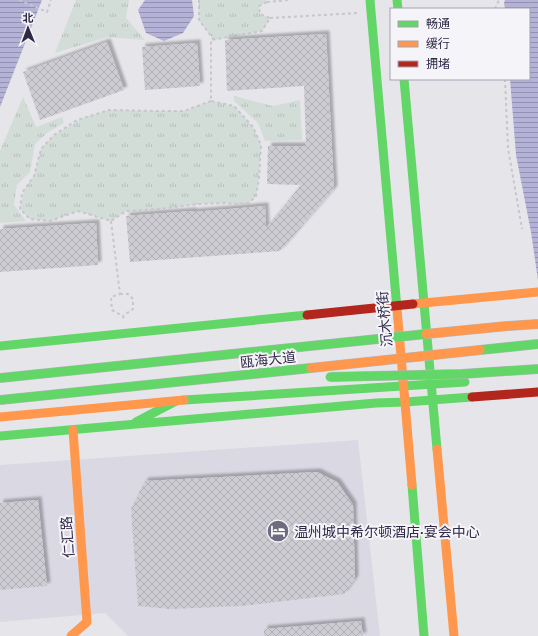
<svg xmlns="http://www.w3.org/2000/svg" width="538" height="636" font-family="Lato,'Noto Sans SC',sans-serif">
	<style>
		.built { fill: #dad8e3 }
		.grass { fill: url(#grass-tufts) }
		.water { fill: url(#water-rules) }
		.building { fill: url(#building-cross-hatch); filter: url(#shadow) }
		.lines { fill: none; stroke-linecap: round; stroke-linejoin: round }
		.path { stroke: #c7c6cd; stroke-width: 2; stroke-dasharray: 3 3; stroke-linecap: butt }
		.fast { stroke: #63d668; stroke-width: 9 }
		.slow { stroke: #ff974d; stroke-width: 9 }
		.jam { stroke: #b3261e; stroke-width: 9 }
		.fast-bridge-casing { stroke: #b9b7bf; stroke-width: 10; stroke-linecap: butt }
		.slow-bridge-casing { stroke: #b9b7bf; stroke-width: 10; stroke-linecap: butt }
		.fast-bridge { stroke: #63d668; stroke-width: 9 }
		.slow-bridge { stroke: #ff974d; stroke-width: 9 }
		.labels { text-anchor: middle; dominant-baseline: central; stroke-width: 4; stroke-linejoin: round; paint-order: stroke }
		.street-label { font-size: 14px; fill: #2f2946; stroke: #f4f4f9 }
		.poi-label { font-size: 14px; fill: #2f2946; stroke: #f4f4f9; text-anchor: start }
	</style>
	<defs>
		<pattern id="grass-tufts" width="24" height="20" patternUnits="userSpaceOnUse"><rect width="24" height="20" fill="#d3ddd8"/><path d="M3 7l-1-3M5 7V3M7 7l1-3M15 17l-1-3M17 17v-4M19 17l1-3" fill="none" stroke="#b5bebb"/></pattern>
		<pattern id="water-rules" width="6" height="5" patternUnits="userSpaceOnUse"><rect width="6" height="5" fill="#b5b2d7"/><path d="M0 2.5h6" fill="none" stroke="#9491b0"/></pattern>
		<pattern id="building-cross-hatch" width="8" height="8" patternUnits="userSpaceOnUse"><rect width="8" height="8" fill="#cdccd3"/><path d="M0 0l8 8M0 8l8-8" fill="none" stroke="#b0afb6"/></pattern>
		<filter id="shadow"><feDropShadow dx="3.5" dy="-3.5" stdDeviation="1" flood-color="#0004"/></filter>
	</defs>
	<rect width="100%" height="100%" fill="#e6e5ea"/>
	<path class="built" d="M358 440 380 636H128L105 613 0 622V465Z"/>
	<g class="grass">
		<path d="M76 0H129L126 18 145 40 107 37 55 53Z"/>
		<path d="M199 0H266L267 2 259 6 260 14 270 18 262 31 214 40 199 20Z"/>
		<path d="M234 96 273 106 300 100 302 140 265 141 258 123 234 101Z"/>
		<path d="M23 97 36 127 62 117 64 123 47 133 35 144 30 172 17 185 14 205 26 221 0 223V151Z"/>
		<path d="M211 101 234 106 253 127 261 145 259 178 256 196 249 203 239 204 226 203 198 204 160 209 126 211 111 221 78 211 50 221 30 219 20 209 24 190 34 176 41 149 54 135 81 119 109 110 156 111H184Z"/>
	</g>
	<g class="water">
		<path d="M0 0H42L0 107Z"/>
		<path d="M145 0H192L194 16 183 33 164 41 146 33 138 10Z"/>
		<path d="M505 0H538V280L531 232 516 155 510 79H529V9H505L504 3Z"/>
	</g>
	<g class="building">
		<path d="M326 34 334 189 280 251 130 262 126 216 193 211V212L265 206 266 228 301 185 267 184 268 146H306L304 86 227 91 225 40Z"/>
		<path d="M107 42 124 90 40 120 23 72Z"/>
		<path d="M197 43 200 86 145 90 142 47Z"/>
		<path d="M96 223 98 265 0 272V229Z"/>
		<path d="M317 472 337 482 353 505 355 579 344 594 242 606 170 609 138 606 131 509 145 481Z"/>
		<path d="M38 500 47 586 0 590V503Z"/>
		<path d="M361 621 363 636H264V629Z"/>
	</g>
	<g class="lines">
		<g class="path">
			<path d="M19 0 47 12 51 0"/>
			<path d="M199 0V20L214 40"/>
			<path d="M267 2 289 0"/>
			<path d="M495 9 499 0"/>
			<path d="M270 18 358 13"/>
			<path d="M505 79V80L508 148 522 229"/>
			<path d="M211 101 184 111H156L109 110 77 120 54 135 41 149 34 176 22 193 20 209 30 219 50 221 78 211 111 221 126 211 160 209 198 204 226 203 239 204 249 203 256 196 259 178 261 145 253 127 234 106 211 101V40L262 31 270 18 260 14 259 6 267 2 266 0"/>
			<path d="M111 221 120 294 111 297 112 310 123 316 124 320"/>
			<path d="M120 294H128L133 299V309L123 316"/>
		</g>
		<g class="fast">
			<path d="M370 0 397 309"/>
			<path d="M397 0 398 9"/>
			<path d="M404 79 437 449"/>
			<path d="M0 346 307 315"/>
			<path d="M184 400 465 382"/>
			<path d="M136 422 176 401"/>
			<path d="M0 436 376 403 405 402 472 397"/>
			<path d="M412 485 424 636"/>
		</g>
		<g class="slow">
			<path d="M413 304 538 292"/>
			<path d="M397 309 412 485"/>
			<path d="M0 417 184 400"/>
			<path d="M437 449 454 636"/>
			<path d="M71 636 87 622 73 430"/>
		</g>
		<g class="jam">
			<path d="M307 315 413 304"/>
			<path d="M472 397 538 392"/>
		</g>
		<g class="fast-bridge-casing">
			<g id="fast-bridge">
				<path d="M480 350 538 344"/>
				<path d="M330 377 462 374 538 369"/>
				<path d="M0 378 426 334"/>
				<path d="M0 400 311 368"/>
			</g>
		</g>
		<g class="slow-bridge-casing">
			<g id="slow-bridge">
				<path d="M426 334 507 326 538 324"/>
				<path d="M311 368 480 350"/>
			</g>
		</g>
		<use href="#fast-bridge" class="fast-bridge"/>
		<use href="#slow-bridge" class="slow-bridge"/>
	</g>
	<defs>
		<g id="hotel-disc" transform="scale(1.15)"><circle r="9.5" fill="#6f6b7f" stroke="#f4f4f9"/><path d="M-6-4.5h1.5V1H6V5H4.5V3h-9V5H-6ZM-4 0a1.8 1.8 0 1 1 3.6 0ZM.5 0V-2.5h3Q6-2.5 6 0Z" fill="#fff"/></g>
	</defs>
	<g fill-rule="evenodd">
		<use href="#hotel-disc" x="278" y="531"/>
	</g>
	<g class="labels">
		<g class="street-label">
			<text transform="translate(384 319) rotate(-95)">沉木桥街</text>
			<text transform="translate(268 359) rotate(-6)">瓯海大道</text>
			<text transform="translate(67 537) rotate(-94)">仁汇路</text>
		</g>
		<g class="poi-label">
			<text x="294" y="531">温州城中希尔顿酒店·宴会中心</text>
		</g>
	</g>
	<rect x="390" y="8" width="140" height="72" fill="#f4f4f9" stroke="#a5a3b1"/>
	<rect x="398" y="21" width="20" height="6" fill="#63d668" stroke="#a5a3b1"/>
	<text x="426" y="28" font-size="12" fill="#2f2946">畅通</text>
	<rect x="398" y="41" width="20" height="6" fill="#ff974d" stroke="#a5a3b1"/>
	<text x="426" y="48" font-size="12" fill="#2f2946">缓行</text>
	<rect x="398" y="61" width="20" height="6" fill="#b3261e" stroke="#a5a3b1"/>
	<text x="426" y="68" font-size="12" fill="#2f2946">拥堵</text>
	<g transform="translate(28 28) rotate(359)" stroke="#f4f4f9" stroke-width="3" paint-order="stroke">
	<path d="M0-3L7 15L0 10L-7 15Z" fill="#2f2946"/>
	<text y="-6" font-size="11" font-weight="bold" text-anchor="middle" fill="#2f2946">北</text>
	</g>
</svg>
